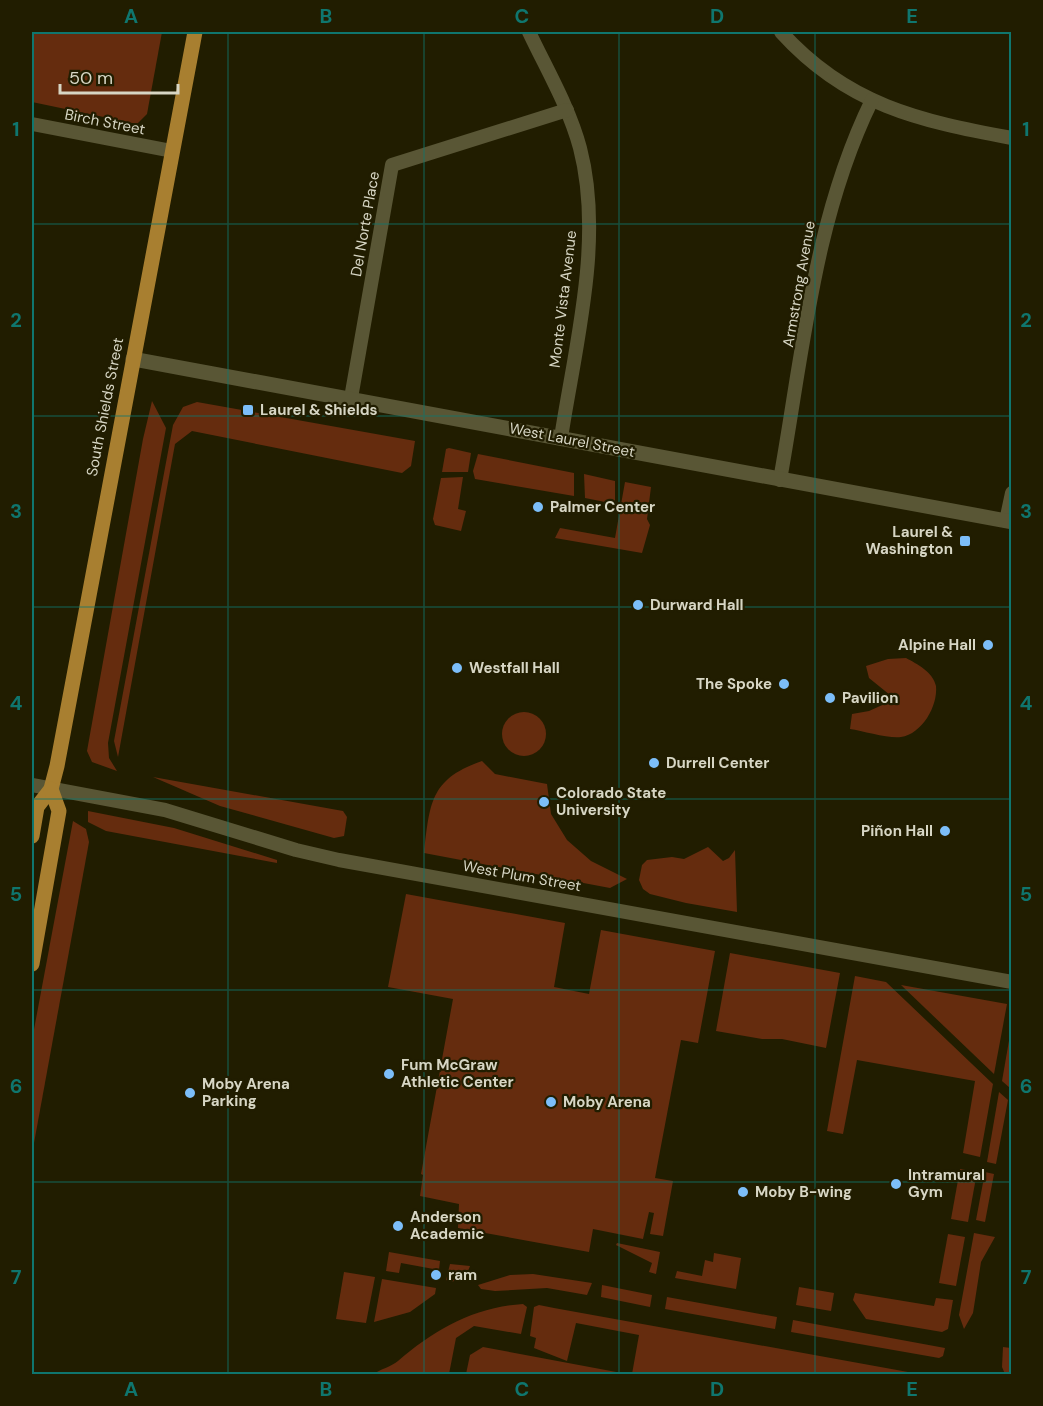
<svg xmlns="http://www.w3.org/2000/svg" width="1043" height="1406" font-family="'DM Sans',sans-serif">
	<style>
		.green { fill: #652c0e }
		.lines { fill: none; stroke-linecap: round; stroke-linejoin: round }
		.street { stroke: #595635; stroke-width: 14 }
		.secondary { stroke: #595635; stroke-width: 15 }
		.primary { stroke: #a87f30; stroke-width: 15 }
		.grid { fill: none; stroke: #0f766e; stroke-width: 1.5; stroke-opacity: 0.55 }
		.poi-dot { fill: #7cbef9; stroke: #211d00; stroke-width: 2 }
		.labels { text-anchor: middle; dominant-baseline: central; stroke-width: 4.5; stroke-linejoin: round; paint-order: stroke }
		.street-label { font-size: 15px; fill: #d7d6c4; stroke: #211d00 }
		.poi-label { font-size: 15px; font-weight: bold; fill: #d7d6c4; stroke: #211d00; text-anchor: start }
		.neatline { fill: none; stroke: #0f766e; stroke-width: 2 }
		.grid-label { font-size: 20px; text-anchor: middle; font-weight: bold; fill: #0f766e }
	</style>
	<rect width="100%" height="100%" fill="#211d00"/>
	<g class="green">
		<path d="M32 32H162L147 114 137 124 32 102Z"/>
		<path d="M152 401 166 428 108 743 109 758 117 771 92 762 87 751 143 439Z"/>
		<path d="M197 402 242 410V413L251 415 252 412 415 441 411 466 402 473 192 431 175 444 118 757 114 741 173 425 183 407Z"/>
		<path d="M449 448 471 453 468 472H442L446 449Z"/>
		<path d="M478 454 574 473V496L475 479 473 471Z"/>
		<path d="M584 474 615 481V504L585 498Z"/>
		<path d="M463 477 458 509 466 511 461 531 435 525 433 519 441 478Z"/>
		<path d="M625 482 651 487 647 519 650 525 642 553 555 538 560 528 615 538Z"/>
		<path d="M906 658C917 664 933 672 936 686 938 706 922 734 901 737 890 739 863 731 850 729L852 714 869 711 889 702 890 695 869 678 866 666 888 659Z"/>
		<circle cx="524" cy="734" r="22"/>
		<path d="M482 761 495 774 547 784 551 814 567 840 591 861 627 879 610 888 424 853C430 803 430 779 482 761Z"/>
		<path d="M153 777 343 811 347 817 344 836 334 838 220 806Z"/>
		<path d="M88 811 174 828 277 860V863L106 831 88 822Z"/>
		<path d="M73 821 86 829 89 842 32 1154V1040Z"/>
		<path d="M708 847 723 861 729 858 735 850 737 912 686 903 650 894 643 889 639 880 642 865 647 860 672 857 684 859Z"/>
		<path d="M406 894 565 923 554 987 589 994 601 930 715 951 698 1043 681 1040 657 1167 655 1178 673 1181 663 1236 650 1234 654 1213 649 1212 643 1239 593 1229 589 1252 458 1228 459 1204 420 1196 423 1175 421 1174 453 999 388 987Z"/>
		<path d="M730 953 840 973 826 1048 782 1039H762L716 1031Z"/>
		<path d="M855 976 886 982 993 1084 980 1157 963 1153 975 1081 857 1060 843 1134 827 1131Z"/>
		<path d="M901 985 1007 1004 994 1074Z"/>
		<path d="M1011 1029 1010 1088 1002 1081Z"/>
		<path d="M999 1092 1008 1100 996 1164 987 1162Z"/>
		<path d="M960 1169 977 1172 968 1222 951 1219Z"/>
		<path d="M985 1172 994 1174 985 1222 976 1220Z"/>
		<path d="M974 1233 995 1237 981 1262 973 1313 964 1329 959 1315Z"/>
		<path d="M948 1234 965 1237 956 1286 939 1283Z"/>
		<path d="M617 1243 660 1252 656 1274 649 1272 652 1263 616 1245Z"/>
		<path d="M389 1252 440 1261 439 1270 401 1263 399 1273 386 1271Z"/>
		<path d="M714 1253 741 1258 736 1289 675 1278 677 1271 702 1276 705 1260 713 1262Z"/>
		<path d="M450 1264 470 1266 467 1274 452 1282 446 1280Z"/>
		<path d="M344 1272 375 1277 366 1323 336 1319Z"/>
		<path d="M533 1274 592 1283 587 1295 547 1288 495 1291 481 1289 478 1285 510 1275Z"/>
		<path d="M382 1279 436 1288 435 1294 410 1312 374 1322Z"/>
		<path d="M602 1285 652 1295 650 1307 601 1297Z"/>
		<path d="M799 1287 834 1293 831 1311 796 1305Z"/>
		<path d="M855 1293 934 1306 936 1298 953 1300 948 1329 942 1332 866 1319 853 1300Z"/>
		<path d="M667 1297 777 1317 775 1329 665 1309Z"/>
		<path d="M523 1304 527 1307 521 1334 474 1326 456 1338 449 1374H374C380 1369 391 1367 398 1361 434 1330 474 1307 523 1304Z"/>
		<path d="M539 1305 554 1308 919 1374H632L639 1335 576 1323 567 1361 534 1348 536 1338 530 1336 534 1307Z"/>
		<path d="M793 1320 945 1348 943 1356 939 1358 791 1332Z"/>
		<path d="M483 1347 627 1374H466L470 1355Z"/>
		<path d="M1003 1347 1011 1348V1374H1005L1002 1367Z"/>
	</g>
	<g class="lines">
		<g class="street">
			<path d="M529 32C547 70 569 107 580 148 604 240 575 346 561 438"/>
			<path d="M781 32C847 105 919 121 1012 138"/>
			<path d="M32 124 172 151"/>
			<path d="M351 398 392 165 567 110"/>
			<path d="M780 480C803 352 814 218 872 100"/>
			<path d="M1006 521 1012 493"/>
			<path d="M32 785 165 810 296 850 339 860 1012 982"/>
		</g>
		<path class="secondary" d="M133 359 1012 522"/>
		<g class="primary">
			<path d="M32 836 37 807 51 789 57 766 195 32"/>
			<path d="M32 964 59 811 51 789"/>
		</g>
	</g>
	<path class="grid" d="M228 32V1374M424 32V1374M619 32V1374M815 32V1374M32 224H1012M32 416H1012M32 607H1012M32 799H1012M32 990H1012M32 1182H1012"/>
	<g class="poi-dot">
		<rect x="242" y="404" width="12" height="12" rx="3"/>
		<circle cx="538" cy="507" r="6"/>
		<rect x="959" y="535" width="12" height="12" rx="3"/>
		<circle cx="638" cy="605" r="6"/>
		<circle cx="988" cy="645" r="6"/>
		<circle cx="457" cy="668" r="6"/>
		<circle cx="784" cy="684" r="6"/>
		<circle cx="830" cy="698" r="6"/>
		<circle cx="654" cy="763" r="6"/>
		<circle cx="544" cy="802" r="6"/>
		<circle cx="945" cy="831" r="6"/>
		<circle cx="389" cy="1074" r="6"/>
		<circle cx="190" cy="1093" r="6"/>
		<circle cx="551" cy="1102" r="6"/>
		<circle cx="896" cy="1184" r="6"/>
		<circle cx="743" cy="1192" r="6"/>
		<circle cx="398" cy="1226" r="6"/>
		<circle cx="436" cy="1275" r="6"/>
	</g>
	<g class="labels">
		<g class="street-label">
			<text transform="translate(105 122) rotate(11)">Birch Street</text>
			<text transform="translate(365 224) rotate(-80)">Del Norte Place</text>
			<text transform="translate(799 284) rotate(-80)">Armstrong Avenue</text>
			<text transform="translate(563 299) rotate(-83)">Monte Vista Avenue</text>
			<text transform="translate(105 407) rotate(-79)">South Shields Street</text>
			<text transform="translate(572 440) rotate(11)">West Laurel Street</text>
			<text transform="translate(522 876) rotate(10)">West Plum Street</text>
		</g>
		<g class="poi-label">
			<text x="260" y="410">Laurel &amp; Shields</text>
			<text x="550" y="507">Palmer Center</text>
			<text x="953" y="532" text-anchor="end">Laurel &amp;<tspan x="953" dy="17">Washington</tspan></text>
			<text x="650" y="605">Durward Hall</text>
			<text x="976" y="645" text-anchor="end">Alpine Hall</text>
			<text x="469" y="668">Westfall Hall</text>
			<text x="772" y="684" text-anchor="end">The Spoke</text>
			<text x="842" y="698">Pavilion</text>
			<text x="666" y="763">Durrell Center</text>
			<text x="556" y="793">Colorado State<tspan x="556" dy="17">University</tspan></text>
			<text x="933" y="831" text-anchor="end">Piñon Hall</text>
			<text x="401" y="1065">Fum McGraw<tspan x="401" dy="17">Athletic Center</tspan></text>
			<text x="202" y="1084">Moby Arena<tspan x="202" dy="17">Parking</tspan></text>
			<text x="563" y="1102">Moby Arena</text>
			<text x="908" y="1175">Intramural<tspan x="908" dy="17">Gym</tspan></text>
			<text x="755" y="1192">Moby B-wing</text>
			<text x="410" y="1217">Anderson<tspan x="410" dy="17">Academic</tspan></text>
			<text x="448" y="1275">ram</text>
		</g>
	</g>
	<rect width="1043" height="1406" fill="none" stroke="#211d00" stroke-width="66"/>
	<path d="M60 84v9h118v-9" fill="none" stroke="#d7d6c4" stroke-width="3"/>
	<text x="69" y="84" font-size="18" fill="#d7d6c4" stroke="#211d00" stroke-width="4.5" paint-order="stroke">50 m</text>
	<rect x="33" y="33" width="977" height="1340" class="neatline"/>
	<g class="grid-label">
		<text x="131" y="23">A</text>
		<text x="326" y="23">B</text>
		<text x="522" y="23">C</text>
		<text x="717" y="23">D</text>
		<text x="912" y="23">E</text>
		<text x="16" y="136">1</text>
		<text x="1026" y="136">1</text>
		<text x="16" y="327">2</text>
		<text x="1026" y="327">2</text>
		<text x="16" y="518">3</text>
		<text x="1026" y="518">3</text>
		<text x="16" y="710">4</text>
		<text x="1026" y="710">4</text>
		<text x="16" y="901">5</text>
		<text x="1026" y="901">5</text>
		<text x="16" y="1093">6</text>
		<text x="1026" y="1093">6</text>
		<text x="16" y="1284">7</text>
		<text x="1026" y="1284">7</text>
		<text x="131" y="1396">A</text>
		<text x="326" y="1396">B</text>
		<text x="522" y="1396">C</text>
		<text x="717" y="1396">D</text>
		<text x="912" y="1396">E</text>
	</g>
</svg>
